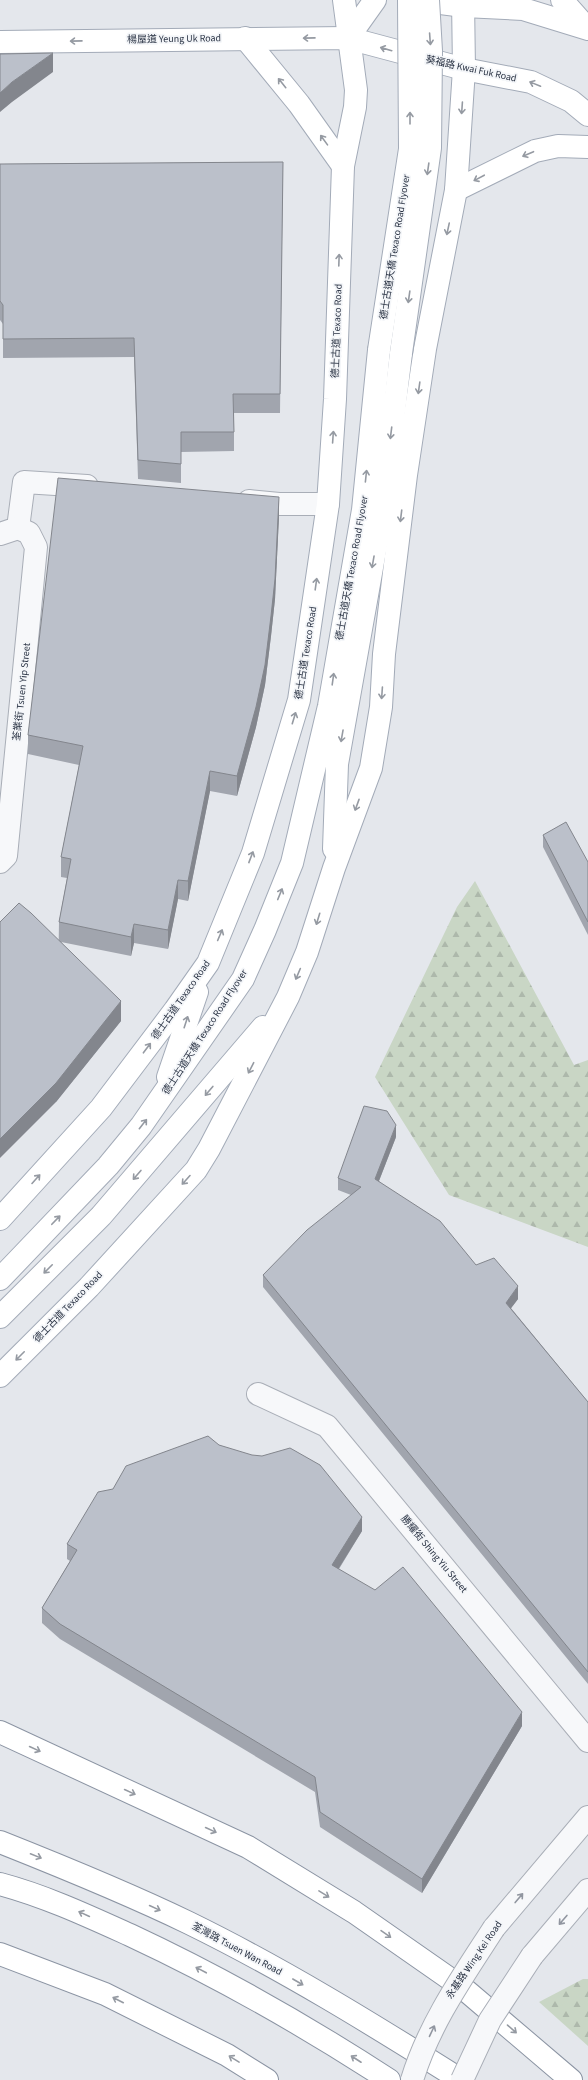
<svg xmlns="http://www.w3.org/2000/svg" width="588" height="2080" font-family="'Source Sans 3','Noto Sans TC',sans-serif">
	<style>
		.forest { fill: url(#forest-firs) }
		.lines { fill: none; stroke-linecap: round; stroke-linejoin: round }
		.minor-casing { stroke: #a9aeb7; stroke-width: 24 }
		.major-casing { stroke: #a3abb8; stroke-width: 24 }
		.highway-casing { stroke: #8b94a3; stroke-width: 24 }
		.minor { stroke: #f7f8fa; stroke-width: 22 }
		.major { stroke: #fff; stroke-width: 22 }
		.highway { stroke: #fff; stroke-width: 22 }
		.minor-bridge-casing { stroke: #a9aeb7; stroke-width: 24; stroke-linecap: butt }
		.major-bridge-casing { stroke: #a3abb8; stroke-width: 24; stroke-linecap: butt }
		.minor-bridge { stroke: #f7f8fa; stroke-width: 22 }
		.major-bridge { stroke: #fff; stroke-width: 22 }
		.wall { fill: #a1a5ae }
		.shaded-wall { fill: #83868d }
		.building { fill: #bbc0ca; stroke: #83868d }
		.oneway { stroke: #959aa2 }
		.oneway2 { stroke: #9196a0 }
		.labels { text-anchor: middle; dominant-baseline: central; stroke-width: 3.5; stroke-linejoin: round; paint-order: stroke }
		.street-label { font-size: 10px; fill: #2b3445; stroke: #f4f6f9 }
	</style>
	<defs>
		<pattern id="forest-firs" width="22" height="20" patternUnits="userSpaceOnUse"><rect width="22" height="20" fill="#c9d6c5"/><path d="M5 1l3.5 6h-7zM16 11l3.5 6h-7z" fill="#adb8ab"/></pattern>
	</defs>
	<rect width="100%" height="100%" fill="#e4e7ec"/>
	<g class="forest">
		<path d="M475 881 574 1065 588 1060V1247L449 1195 375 1077 457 907Z"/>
		<path d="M583 1979H588V2046L539 2002Z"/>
	</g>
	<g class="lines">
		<g class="minor-casing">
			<g id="minor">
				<path d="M249 501 279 504H328"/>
				<path d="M0 534 18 528 24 482 87 486"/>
				<path d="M0 862 6 856 36 547 29 533 18 528"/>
				<path d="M258 1394 327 1426 588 1741"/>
				<path d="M494 1928 588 1817"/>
				<path d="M532 1956 588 1890"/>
			</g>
		</g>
		<g class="major-casing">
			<g id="major">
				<path d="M417 0 464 6 523 9 588 29"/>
				<path d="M562 0 585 26"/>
				<path d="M245 38 299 104 343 166"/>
				<path d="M348 38 375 0"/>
				<path d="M0 42 348 38 464 69 531 82 571 101 588 115"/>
				<path d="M456 190 535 151 558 146 588 147"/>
				<path d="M334 849 337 764 382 511 401 353"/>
				<path d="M168 1077 197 992"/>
				<path d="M0 1219 101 1108 175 1010 208 963 253 853 299 700 328 504 335 399 343 166 355 107 356 90 344 0"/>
				<path d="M0 1279 108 1166 141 1126 243 979 265 930 292 863 329 706 363 510 379 350"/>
				<path d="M0 1317 101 1216 263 1027"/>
				<path d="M0 1376 89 1287 196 1170 209 1149 288 997 307 952 334 868 371 768 381 707 384 654 406 475 425 349 456 190 464 69 463 0"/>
			</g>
		</g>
		<g class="highway-casing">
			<g id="highway">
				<path d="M0 1732 248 1847 354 1912 463 1988 571 2080"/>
				<path d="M0 1842C63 1867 127 1893 189 1923 283 1969 372 2024 461 2080"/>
				<path d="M0 1884C45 1896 88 1916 130 1935 220 1977 306 2026 389 2080"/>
				<path d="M0 1954 105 1994 227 2055 267 2080"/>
			</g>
		</g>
		<use href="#minor" class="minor"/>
		<use href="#major" class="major"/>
		<use href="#highway" class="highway"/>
		<g class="minor-bridge-casing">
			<g id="minor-bridge">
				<path d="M412 2080C429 2024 463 1976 494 1928"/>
				<path d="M462 2080 490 2020 532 1956"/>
			</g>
		</g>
		<g class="major-bridge-casing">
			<g id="major-bridge">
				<path d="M379 350 410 149 409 0"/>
				<path d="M401 353 430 148 431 51 428 0"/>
			</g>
		</g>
		<use href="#minor-bridge" class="minor-bridge"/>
		<use href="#major-bridge" class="major-bridge"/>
	</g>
	<g class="wall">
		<path d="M283 162 280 413H234V451L181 452V483L138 479 134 357 3 358V324L0 320V164Z"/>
		<path d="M279 516 275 599 271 636 265 685 256 727 237 796 210 791 188 901 178 899 168 949 134 943 131 956 61 942 121 1021 56 1102 59 922 67 878 61 877V857L79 765 28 754V735Z"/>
		<path d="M543 835 588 862V935L543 847Z"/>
		<path d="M396 1137 379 1181 476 1265 518 1299 511 1308 588 1402V1684L263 1287V1275L351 1195 338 1190V1178Z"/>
		<path d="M219 1445 362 1531 339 1569 522 1726 422 1893 320 1827 315 1792 60 1639 42 1623V1608L70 1561 67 1559V1544L113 1489Z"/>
	</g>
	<g class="shaded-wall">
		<path d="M53 53V72L12 102 0 112V93L12 82Z"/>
		<path d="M279 497V516L275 599 271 636 265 685 256 727 237 796V776Z"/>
		<path d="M210 771V791L188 901V881Z"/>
		<path d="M178 880V899L168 949V930Z"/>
		<path d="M134 924V943L131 956V937Z"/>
		<path d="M121 1001V1021L56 1102 0 1158V1139Z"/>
		<path d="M396 1125V1137L375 1191V1179Z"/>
		<path d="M518 1286V1299L506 1315V1303Z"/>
		<path d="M362 1517V1531L332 1579V1565Z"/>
		<path d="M522 1712V1726L422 1893V1879Z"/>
	</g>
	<g class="building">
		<path d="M53 53 12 82 0 93V54Z"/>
		<path d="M283 162 280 394H233L234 432H181V464L138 460 134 338 3 339V305L0 301V164Z"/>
		<path d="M58 478 279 497 275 579 271 616 265 665 256 707 237 776 210 771 188 881 178 880 168 930 134 924 131 937 59 922 71 859 61 857 83 746 28 735Z"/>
		<path d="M566 822 588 862V922L543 835Z"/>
		<path d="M19 903 31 913 121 1001 56 1083 0 1139V922Z"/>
		<path d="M364 1106 387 1111 396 1125 375 1179 440 1221 476 1265 494 1258 518 1286 506 1303 588 1402V1672L263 1275 307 1230 361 1187 338 1178Z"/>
		<path d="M208 1436 219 1445 252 1455 262 1456 290 1448 320 1465 362 1517 332 1565 375 1590 403 1567 522 1712 422 1879 320 1812 315 1777 60 1624 42 1608 77 1550 67 1544 98 1492 113 1489 126 1466Z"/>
	</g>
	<defs><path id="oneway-shaft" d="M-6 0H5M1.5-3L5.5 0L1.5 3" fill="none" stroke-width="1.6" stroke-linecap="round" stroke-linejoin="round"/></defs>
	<g class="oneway">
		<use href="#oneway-shaft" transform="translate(309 38) rotate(179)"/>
		<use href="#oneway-shaft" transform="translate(430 39) rotate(86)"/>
		<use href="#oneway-shaft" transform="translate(76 41) rotate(179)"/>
		<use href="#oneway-shaft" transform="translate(386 49) rotate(-164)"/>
		<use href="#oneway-shaft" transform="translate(282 83) rotate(-129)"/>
		<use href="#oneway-shaft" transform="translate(535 84) rotate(-158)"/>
		<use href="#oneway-shaft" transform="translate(462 108) rotate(94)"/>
		<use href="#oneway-shaft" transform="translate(410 118) rotate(-90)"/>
		<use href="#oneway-shaft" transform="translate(324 140) rotate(-126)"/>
		<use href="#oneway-shaft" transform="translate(528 154) rotate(157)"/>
		<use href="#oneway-shaft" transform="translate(428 169) rotate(98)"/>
		<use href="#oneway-shaft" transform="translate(479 178) rotate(152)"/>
		<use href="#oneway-shaft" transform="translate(448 229) rotate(102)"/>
		<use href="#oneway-shaft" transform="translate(339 260) rotate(-88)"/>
		<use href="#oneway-shaft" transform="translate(409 297) rotate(98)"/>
		<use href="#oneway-shaft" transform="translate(419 388) rotate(98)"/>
		<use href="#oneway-shaft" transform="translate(391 433) rotate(97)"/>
		<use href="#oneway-shaft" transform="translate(333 437) rotate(-86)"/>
		<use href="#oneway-shaft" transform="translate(366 476) rotate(-84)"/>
		<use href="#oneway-shaft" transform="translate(401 516) rotate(97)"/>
		<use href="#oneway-shaft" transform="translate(373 562) rotate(100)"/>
		<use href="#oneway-shaft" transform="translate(316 584) rotate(-82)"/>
		<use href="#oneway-shaft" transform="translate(333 679) rotate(-82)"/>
		<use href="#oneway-shaft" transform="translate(382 693) rotate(94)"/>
		<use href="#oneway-shaft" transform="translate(294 718) rotate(-73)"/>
		<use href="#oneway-shaft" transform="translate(342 736) rotate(100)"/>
		<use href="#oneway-shaft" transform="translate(357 805) rotate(110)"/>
		<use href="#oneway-shaft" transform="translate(251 857) rotate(-69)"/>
		<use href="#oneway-shaft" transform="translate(280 894) rotate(-68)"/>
		<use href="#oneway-shaft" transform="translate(318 919) rotate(107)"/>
		<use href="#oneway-shaft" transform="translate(220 935) rotate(-67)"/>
		<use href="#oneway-shaft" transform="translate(298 974) rotate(113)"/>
		<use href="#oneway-shaft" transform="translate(186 1022) rotate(-72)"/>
		<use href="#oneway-shaft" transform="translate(147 1048) rotate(-53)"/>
		<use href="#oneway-shaft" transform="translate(251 1068) rotate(117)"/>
		<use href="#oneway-shaft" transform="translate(209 1091) rotate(130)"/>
		<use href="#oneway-shaft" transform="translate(143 1124) rotate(-52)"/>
		<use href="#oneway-shaft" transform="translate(137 1175) rotate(131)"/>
		<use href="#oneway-shaft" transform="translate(36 1179) rotate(-48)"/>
		<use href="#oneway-shaft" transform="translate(186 1180) rotate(132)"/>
		<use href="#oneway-shaft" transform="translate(56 1220) rotate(-46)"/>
		<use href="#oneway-shaft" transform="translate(48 1269) rotate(135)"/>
		<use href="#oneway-shaft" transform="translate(20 1356) rotate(135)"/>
		<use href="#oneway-shaft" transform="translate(35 1749) rotate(25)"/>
		<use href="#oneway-shaft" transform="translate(130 1792) rotate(25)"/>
		<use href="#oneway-shaft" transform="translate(211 1830) rotate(25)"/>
		<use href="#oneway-shaft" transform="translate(36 1856) rotate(22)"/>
		<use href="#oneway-shaft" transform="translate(324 1894) rotate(32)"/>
		<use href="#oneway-shaft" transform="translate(155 1908) rotate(25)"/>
		<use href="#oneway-shaft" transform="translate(84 1914) rotate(-155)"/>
		<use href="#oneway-shaft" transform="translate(386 1934) rotate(35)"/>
		<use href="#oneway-shaft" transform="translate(201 1970) rotate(-152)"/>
		<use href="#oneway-shaft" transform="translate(298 1982) rotate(30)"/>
		<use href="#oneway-shaft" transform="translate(118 2000) rotate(-153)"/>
		<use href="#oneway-shaft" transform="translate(512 2029) rotate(41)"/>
		<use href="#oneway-shaft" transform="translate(234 2059) rotate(-148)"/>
		<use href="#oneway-shaft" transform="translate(356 2059) rotate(-147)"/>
	</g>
	<g class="oneway2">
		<use href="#oneway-shaft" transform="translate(519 1898) rotate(-50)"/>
		<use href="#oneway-shaft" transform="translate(563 1920) rotate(131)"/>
		<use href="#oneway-shaft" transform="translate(432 2031) rotate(-65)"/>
	</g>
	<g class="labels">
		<g class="street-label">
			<text transform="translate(174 39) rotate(-1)">楊屋道 Yeung Uk Road</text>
			<text transform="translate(471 69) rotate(12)">葵福路 Kwai Fuk Road</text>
			<text transform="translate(395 247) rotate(-81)">德士古道天橋 Texaco Road Flyover</text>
			<text transform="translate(337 331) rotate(-88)">德士古道 Texaco Road</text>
			<text transform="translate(352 568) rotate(-80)">德士古道天橋 Texaco Road Flyover</text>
			<text transform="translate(306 653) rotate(-81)">德士古道 Texaco Road</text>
			<text transform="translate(22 692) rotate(-84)">荃業街 Tsuen Yip Street</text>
			<text transform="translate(181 1000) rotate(-55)">德士古道 Texaco Road</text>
			<text transform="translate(205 1032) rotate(-57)">德士古道天橋 Texaco Road Flyover</text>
			<text transform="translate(68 1307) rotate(-46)">德士古道 Texaco Road</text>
			<text transform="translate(434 1554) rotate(50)">勝耀街 Shing Yiu Street</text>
			<text transform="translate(237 1949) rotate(28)">荃灣路 Tsuen Wan Road</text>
			<text transform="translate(474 1960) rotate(-56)">永基路 Wing Kei Road</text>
		</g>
	</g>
</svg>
